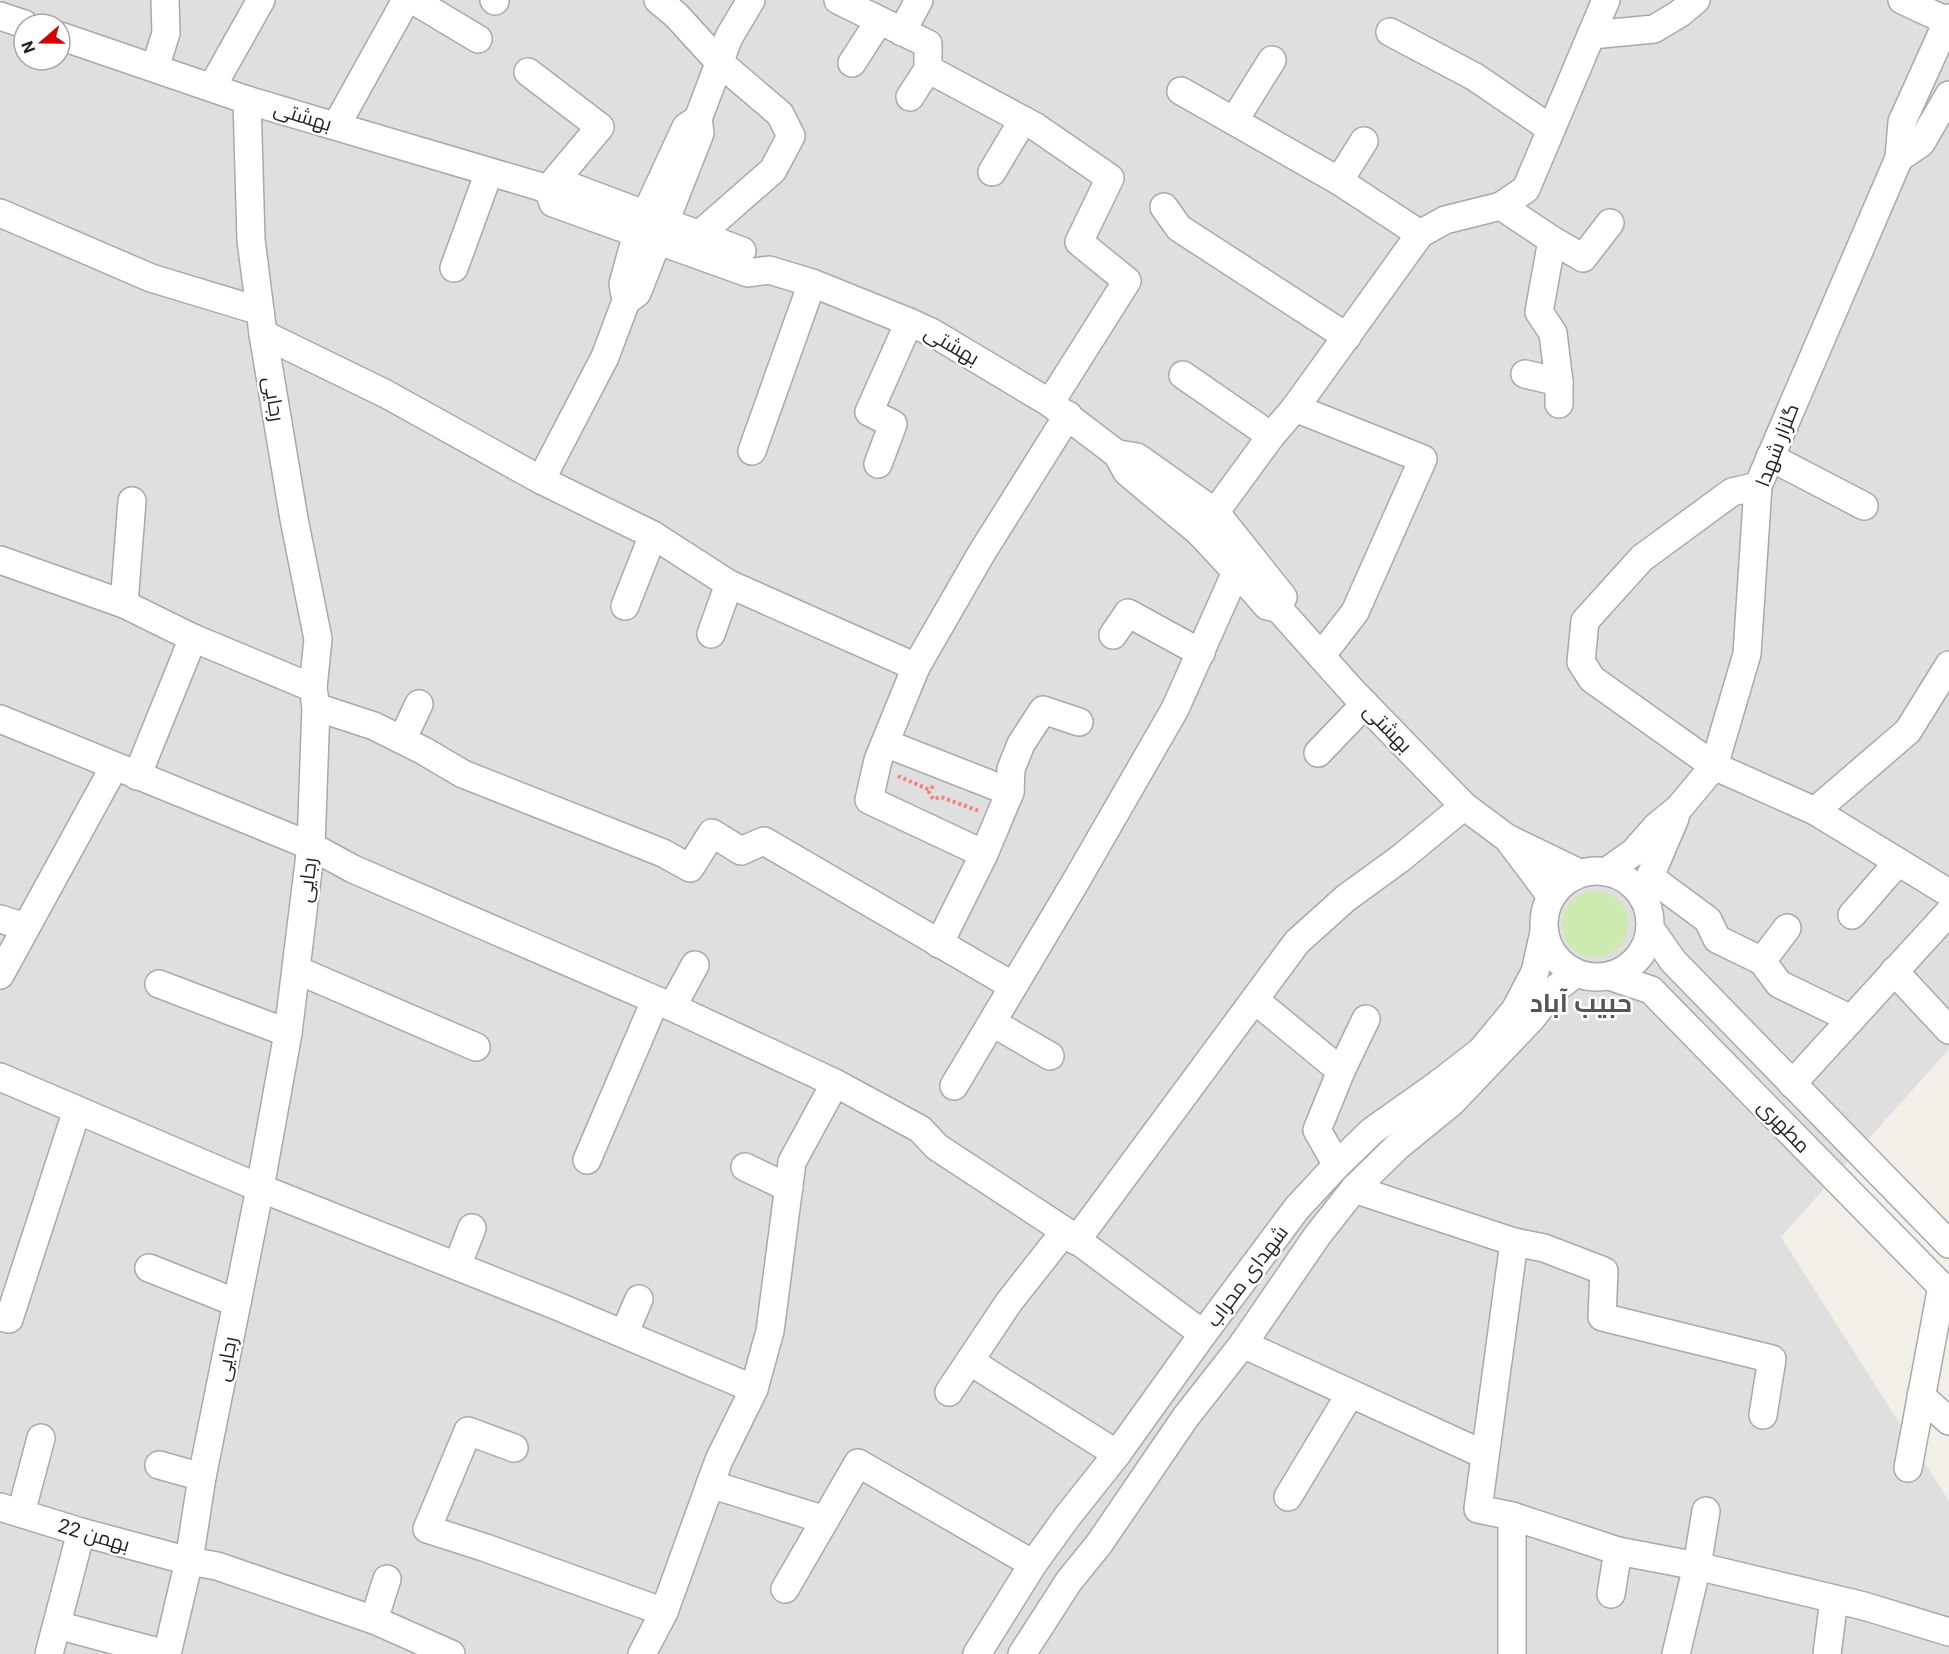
<svg xmlns="http://www.w3.org/2000/svg" width="1949" height="1654" font-family="Roboto,Cairo,sans-serif">
	<style>
		.residential { fill: #e0dfdf; fill-rule: evenodd }
		.grass { fill: #cdebb0 }
		.lines { fill: none; stroke-linecap: round; stroke-linejoin: round }
		.minor-casing { stroke: #a9a9a9; stroke-width: 30 }
		.path { stroke: #fa8072; stroke-width: 4; stroke-dasharray: 3 3; stroke-linecap: butt }
		.minor { stroke: #fff; stroke-width: 27 }
		.labels { text-anchor: middle; dominant-baseline: central; stroke-width: 5; stroke-linejoin: round; paint-order: stroke }
		.street-label { font-size: 20px; fill: #222; stroke: #fff }
		.district-label { font-size: 26px; font-weight: bold; fill: #555; stroke: #fff }
	</style>
	<rect width="100%" height="100%" fill="#f2efe9"/>
	<path class="residential" d="M0 0H1949V1049L1781 1237 1949 1501V1654H0ZM24 24H60V60H24Z"/>
	<circle class="grass" cx="1595" cy="924" r="33"/>
	<g class="lines">
		<g class="minor-casing">
			<g id="minor">
				<path d="M413 0 478 39"/>
				<path d="M494 0 495 1"/>
				<path d="M658 0 676 15 719 62 780 114 791 136 773 170 699 235"/>
				<path d="M838 0 928 44V69L1036 127 1110 178 1079 242 1127 281 1050 403"/>
				<path d="M1902 0 1949 22"/>
				<path d="M0 16 24 24"/>
				<path d="M902 32 919 0"/>
				<path d="M1390 32 1475 77 1551 129"/>
				<path d="M1591 35 1654 29 1679 14 1696 0"/>
				<path d="M60 36 247 100 548 189 572 187 742 251"/>
				<path d="M852 63 879 21"/>
				<path d="M155 68 166 33 165 0"/>
				<path d="M528 72 600 127 548 189"/>
				<path d="M212 87 261 0"/>
				<path d="M1181 91 1339 181 1420 234"/>
				<path d="M910 97 928 69"/>
				<path d="M698 119 729 37 751 0"/>
				<path d="M1234 121 1272 60"/>
				<path d="M336 126 406 0"/>
				<path d="M1899 158 1921 143 1949 95"/>
				<path d="M992 172 1023 120"/>
				<path d="M1339 181 1364 141"/>
				<path d="M548 189 553 203 748 273 769 270 812 283 909 322 933 333 1050 403 1117 454 1127 472 1200 533 1254 591 1267 606 1278 608 1354 693 1464 806 1507 838 1579 873"/>
				<path d="M1501 206 1552 240 1539 312 1553 333 1559 382V404"/>
				<path d="M1164 207 1179 228 1347 337"/>
				<path d="M0 213 151 278 260 311"/>
				<path d="M1552 240 1583 258 1610 223"/>
				<path d="M454 268 489 172"/>
				<path d="M263 334 386 394 541 480 653 535 729 584 916 667"/>
				<path d="M1525 374 1559 382"/>
				<path d="M1183 375 1271 436"/>
				<path d="M1295 408 1423 459 1355 612 1321 656"/>
				<path d="M752 451 812 283"/>
				<path d="M1118 454 1137 457 1216 513 1283 597 1280 604"/>
				<path d="M1770 457 1864 506"/>
				<path d="M878 464 893 424 869 412 909 322"/>
				<path d="M541 480 605 357 626 301 623 284 637 233 686 127 698 119 700 133 637 293 626 301"/>
				<path d="M1758 486 1732 492 1642 558 1585 621 1581 662 1592 679 1714 766 1815 811 1949 893"/>
				<path d="M1200 533 1271 436 1295 408 1420 234 1445 220 1501 206 1526 189 1606 0"/>
				<path d="M0 560 124 604 193 638 313 688"/>
				<path d="M124 604 132 501"/>
				<path d="M625 606 653 535"/>
				<path d="M711 634 729 584"/>
				<path d="M1113 635 1128 613 1201 653"/>
				<path d="M316 707 374 726 424 751 463 774 663 853 690 868 712 833 741 851 764 841 1013 986"/>
				<path d="M0 719 311 846 353 869 672 1007 835 1083 920 1129 937 1147 1065 1231 1203 1334"/>
				<path d="M402 740 419 704"/>
				<path d="M885 743 1010 792"/>
				<path d="M1318 753 1365 704"/>
				<path d="M137 776 193 638"/>
				<path d="M1815 811 1908 731 1949 665"/>
				<path d="M1511 843 1551 896"/>
				<path d="M984 854 869 800 878 760 916 667 981 554 1068 415"/>
				<circle cx="1597" cy="924" r="53"/>
				<path d="M1606 872 1634 852 1657 826 1679 808 1714 766 1747 654 1758 486 1899 158 1902 122 1949 18"/>
				<path d="M1650 877 1708 920 1717 939 1762 961 1779 984 1851 1019"/>
				<path d="M1643 893 1675 818"/>
				<path d="M1852 915 1898 862"/>
				<path d="M0 919 26 927"/>
				<path d="M1650 928 1673 961 1949 1244"/>
				<path d="M939 944 984 854 1010 792 1011 769 1021 744 1043 710 1079 722"/>
				<path d="M1762 961 1787 928"/>
				<path d="M297 970 476 1047"/>
				<path d="M1894 971 1949 1030"/>
				<path d="M0 975 114 767"/>
				<path d="M1609 976 1651 990 1949 1294"/>
				<path d="M159 984 288 1033"/>
				<path d="M1255 1000 1341 1071"/>
				<path d="M672 1007 695 965"/>
				<path d="M993 1023 1050 1056"/>
				<path d="M0 1077 260 1188 557 1306 754 1389"/>
				<path d="M1792 1084 1949 912"/>
				<path d="M954 1086 1076 881 1175 709 1236 572"/>
				<path d="M587 1160 655 1001"/>
				<path d="M1337 1165 1317 1130 1341 1071 1366 1019"/>
				<path d="M745 1167 789 1188"/>
				<path d="M1354 1189 1514 1242 1544 1248 1604 1271 1602 1317 1772 1359 1763 1415"/>
				<path d="M1076 1241 1297 942 1346 898 1401 858 1464 806"/>
				<path d="M1514 1242 1478 1509 1512 1516 1618 1551 1697 1566 1864 1606 1949 1632"/>
				<path d="M457 1266 472 1228"/>
				<path d="M149 1268 237 1303"/>
				<path d="M0 1317 9 1319 77 1110"/>
				<path d="M624 1334 639 1299"/>
				<path d="M1243 1344 1485 1455"/>
				<path d="M971 1362 1117 1454"/>
				<path d="M949 1392 1009 1302 1065 1231"/>
				<path d="M1921 1396 1949 1421"/>
				<path d="M514 1448 468 1431 427 1529 486 1548 664 1612"/>
				<path d="M159 1465 202 1477"/>
				<path d="M1908 1468 1942 1286"/>
				<path d="M710 1484 825 1520"/>
				<path d="M1288 1497 1350 1394"/>
				<path d="M0 1507 81 1532 189 1561 217 1566 374 1620 451 1654"/>
				<path d="M21 1513 41 1438"/>
				<path d="M1512 1516V1654"/>
				<path d="M785 1589 858 1463 1033 1564"/>
				<path d="M1611 1594 1618 1551"/>
				<path d="M374 1620 387 1579"/>
				<path d="M57 1625 166 1654"/>
				<path d="M49 1654 81 1532"/>
				<path d="M167 1654 189 1561 202 1477 260 1188 288 1033 311 846 316 707 313 688 318 639 294 519 263 334 251 240 247 100"/>
				<path d="M642 1654 664 1612 719 1460 754 1389 770 1331 792 1162 835 1083"/>
				<path d="M977 1654 1033 1564 1067 1517 1117 1454 1203 1334 1297 1208 1337 1165 1372 1131 1437 1085 1481 1051 1515 1010 1535 972 1544 932"/>
				<path d="M1022 1654 1069 1581 1099 1544 1185 1418 1243 1344 1317 1236 1354 1189 1398 1146 1452 1102 1531 1019 1554 990 1576 973"/>
				<path d="M1676 1654 1697 1566 1706 1511"/>
				<path d="M1827 1654 1834 1599"/>
			</g>
		</g>
		<g class="path">
			<path d="M898 776 930 790"/>
			<path d="M933 786 929 792 933 799 941 797 979 811"/>
		</g>
		<use href="#minor" class="minor"/>
	</g>
	<g class="labels">
		<g class="street-label">
			<text transform="translate(303 116) rotate(17)">بهشتی</text>
			<text transform="translate(952 345) rotate(30)">بهشتی</text>
			<text transform="translate(274 399) rotate(80)">رجایی</text>
			<text transform="translate(1777 445) rotate(-69)">گلزار شهدا</text>
			<text transform="translate(1388 728) rotate(46)">بهشتی</text>
			<text transform="translate(307 880) rotate(-83)">رجایی</text>
			<text transform="translate(1784 1126) rotate(46)">مطهری</text>
			<text transform="translate(1247 1276) rotate(-53)">شهدای محراب</text>
			<text transform="translate(226 1359) rotate(-79)">رجایی</text>
			<text transform="translate(94 1535) rotate(16)">22 بهمن</text>
		</g>
		<g class="district-label">
			<text x="1581" y="1003">حبیب آباد</text>
		</g>
	</g>
	<g transform="translate(42 42) rotate(250)"><circle r="28" fill="#ffffff" stroke="#a7a7a7" stroke-width="1.5"/>
	<path d="M0-4.5L10 22L0 15L-10 22Z" fill="#d40000"/>
	<text y="-9" font-size="16" font-weight="bold" text-anchor="middle" fill="#222222">N</text>
	</g>
</svg>
